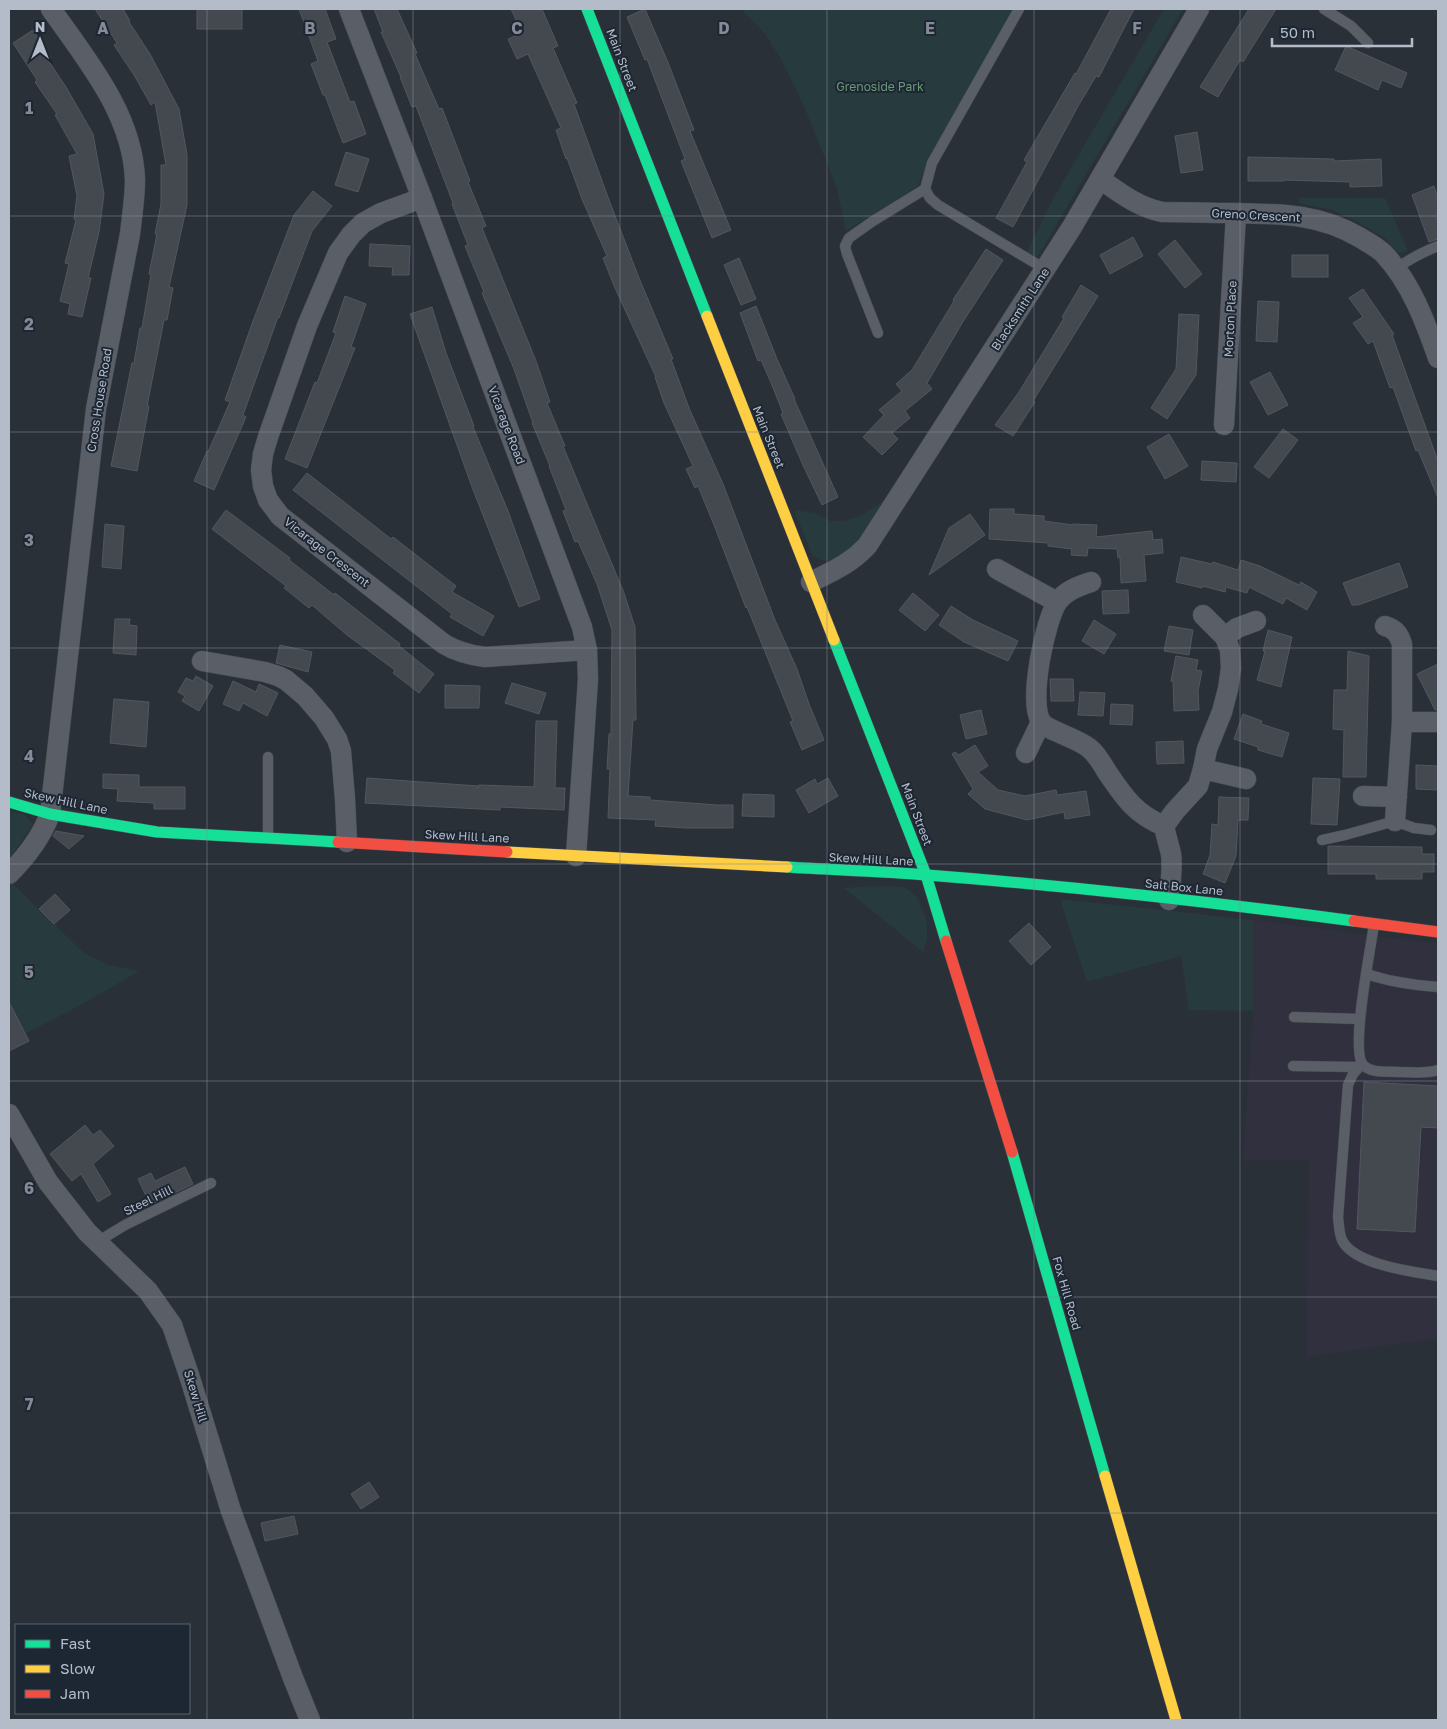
<svg xmlns="http://www.w3.org/2000/svg" width="1447" height="1729" font-family="'Golos Text',sans-serif">
	<style>
		.medical { fill: #31303e }
		.green { fill: #273a3e }
		.building { fill: #444950; stroke: #52575f }
		.lines { fill: none; stroke-linecap: round; stroke-linejoin: round }
		.lane-casing { stroke: #484c53; stroke-width: 11 }
		.street-casing { stroke: #484c53; stroke-width: 21 }
		.fast-casing { stroke: #484c53; stroke-width: 12 }
		.slow-casing { stroke: #484c53; stroke-width: 12 }
		.jam-casing { stroke: #484c53; stroke-width: 12 }
		.lane { stroke: #5a5e66; stroke-width: 10 }
		.street { stroke: #5a5e66; stroke-width: 20 }
		.fast { stroke: #16e098; stroke-width: 11 }
		.slow { stroke: #ffcf43; stroke-width: 11 }
		.jam { stroke: #f24e42; stroke-width: 11 }
		.grid { fill: none; stroke: #848b96; stroke-width: 1; stroke-opacity: 0.55 }
		.labels { text-anchor: middle; dominant-baseline: central; stroke-width: 4; stroke-linejoin: round; paint-order: stroke }
		.street-label { font-size: 12px; fill: #b4bcc9; stroke: #1d2633 }
		.park-label { font-size: 12px; fill: #6b9a76; stroke: #1d2633 }
		.grid-label { font-size: 16px; text-anchor: middle; font-weight: bold; fill: #848b96; stroke: #1d2633; stroke-width: 4; stroke-linejoin: round; paint-order: stroke }
	</style>
	<rect width="100%" height="100%" fill="#2a3038"/>
	<path class="medical" d="M1254 920 1438 944V1338L1306 1357 1309 1160 1243 1161 1253 1011Z"/>
	<g class="green">
		<path d="M741 9H1014L930 156 918 186 846 231 837 188 803 104 781 59 762 30Z"/>
		<path d="M1164 9H1183L1037 258 1027 252 1054 197Z"/>
		<path d="M1299 198H1385L1408 251 1398 253 1385 238 1361 224 1332 210 1299 203Z"/>
		<path d="M886 500 860 543 833 561 821 560 812 554 794 510 815 513 830 521H844L859 516Z"/>
		<path d="M9 811 25 815 33 824 9 860Z"/>
		<path d="M13 884 83 952 108 965 139 971 79 1006 9 1042V888Z"/>
		<path d="M876 886 905 887 917 897 927 921V940L923 952 844 888Z"/>
		<path d="M1060 899 1254 920 1253 1011 1189 1010 1181 956 1087 982Z"/>
	</g>
	<g class="building">
		<path d="M95 9H123L130 21 129 22 150 54 179 109 187 155V205L169 287 173 288 167 320H164L147 406H149L137 471 111 466 132 363H134L140 328H142L151 275 149 274 157 234H155L161 204V165H166L155 102 151 105 134 75 114 45 117 43Z"/>
		<rect x="197" y="9" width="45" height="20"/>
		<path d="M299 9H325L336 39 327 42 350 102 354 101 366 134 343 143 325 95H323L311 64 318 61Z"/>
		<path d="M374 9H397L417 53 415 54 439 109 442 108 470 181 468 182 486 226 482 228 536 361 550 402 547 403 565 446H563L624 593 635 627 636 720H633L628 796 650 797V800L717 805H733V828H687L655 826 656 820 608 818 610 769H607L609 734H611L612 630 597 584 578 541 575 542 563 511 566 510 549 466H550L532 423H533L514 369 482 293 484 292 465 246 468 245 452 204 453 203 416 106 412 107 400 77H401L381 32H383Z"/>
		<path d="M511 9H542L558 46 553 48 577 103 574 104 609 200 639 278 673 359H671L689 408 723 484 775 620 797 669 809 704 824 740 802 750 790 722 793 721 747 607 746 608 714 525 698 486 695 488 686 469 693 466 664 403 655 377H656L615 288 603 258 607 256 582 199 567 158 566 159 556 130 561 128 528 54 517 59 508 39 522 33Z"/>
		<path d="M645 9 669 65 694 130 690 131 731 230 712 238 681 161 685 159 647 59 645 60 627 17Z"/>
		<path d="M1111 9H1134L1099 77 1096 76 1077 108 1013 227 996 218 1027 162 1024 160 1075 73 1076 74Z"/>
		<path d="M1249 9H1276L1243 62 1240 60 1218 97 1200 87Z"/>
		<path d="M33 30 51 58 48 60 66 87 93 134 104 194 99 232 88 278H91L82 317 68 314 70 304 60 301 69 264 65 263 76 220 74 219 77 196 69 156 77 154 55 115 57 114 35 82 37 80 13 43Z"/>
		<path d="M1346 46 1407 73 1401 88 1382 80 1378 90 1335 70Z"/>
		<path d="M1197 132 1203 170 1181 173 1175 136Z"/>
		<path d="M346 152 369 159 358 192 335 185Z"/>
		<path d="M1248 157 1334 159V161L1381 159 1382 186 1350 187V182L1284 180V181H1248Z"/>
		<path d="M1434 186 1438 199V239L1429 242 1412 195Z"/>
		<path d="M313 191 332 206 312 231 279 318 278 317 243 415 246 417 214 490 194 481 207 451 208 452 230 402 225 400 253 321 294 215Z"/>
		<path d="M1133 237 1143 256 1110 274 1100 255Z"/>
		<path d="M1175 240 1202 274 1185 288 1158 254Z"/>
		<path d="M370 244 410 246 409 275H392L393 267 369 266Z"/>
		<path d="M986 249 1003 260 964 320 927 383 932 389 905 411 910 418 892 433 898 439 882 455 863 437 884 415 879 410 902 391 896 384 912 370 954 301 953 300Z"/>
		<rect x="1292" y="255" width="36" height="22"/>
		<path d="M739 258 756 299 741 305 724 265Z"/>
		<path d="M1081 285 1098 296 1033 401 1035 402 1013 436 995 425 1019 392 1064 318 1062 317Z"/>
		<path d="M1363 289 1394 334 1392 335 1438 461V498L1418 450 1416 451 1393 387 1390 388 1373 341 1368 344 1353 323 1363 317 1349 298Z"/>
		<path d="M345 296 366 304 351 347 355 348 307 468 285 459 315 382 317 383 336 333 333 332Z"/>
		<path d="M1258 301 1279 302 1277 342 1256 341Z"/>
		<path d="M756 306 777 359 795 399H794L838 497 822 505 802 463 781 414 783 413 772 385 761 360 758 361 740 313Z"/>
		<path d="M432 307 446 353 474 426 473 427 508 511 540 599 519 607 472 487 410 314Z"/>
		<path d="M1179 314 1199 315 1196 375 1167 419 1151 408 1176 369Z"/>
		<path d="M1270 372 1288 405 1268 415 1250 382Z"/>
		<path d="M1283 429 1298 440 1269 478 1254 467Z"/>
		<path d="M1169 434 1188 466 1165 479 1147 447Z"/>
		<path d="M1202 461 1237 463 1236 482 1201 480Z"/>
		<path d="M307 473 367 520 391 539 393 537 456 586 452 592 494 616 483 636 450 617 452 614 293 490Z"/>
		<path d="M990 509H1014V514L1044 516V521L1073 525V524L1097 525 1096 537 1152 531 1153 540 1162 539 1163 553 1144 555 1146 581 1121 583 1120 557 1118 558 1117 549 1088 548 1087 556 1071 555 1072 549 1048 546V543L989 539Z"/>
		<path d="M226 510 290 558 289 560 334 595 335 593 400 644 399 646 434 674 419 693 393 673 395 670 347 635 312 605 309 608 284 588 286 586 212 529Z"/>
		<path d="M970 514 985 535 929 575 949 528Z"/>
		<path d="M105 524 124 526 121 569 102 567Z"/>
		<path d="M1181 557 1212 564 1213 562 1238 570 1241 560 1260 566 1299 585 1301 582 1317 592 1307 610 1286 598 1283 604 1249 587 1247 593 1226 587 1225 592 1203 586 1202 588 1176 582Z"/>
		<path d="M1399 563 1408 587 1358 605H1352L1343 583Z"/>
		<path d="M1128 590 1129 613 1103 614 1102 591Z"/>
		<path d="M913 593 939 615 925 631 899 610Z"/>
		<path d="M951 606 973 620 1018 641 1008 661 964 642 939 625Z"/>
		<path d="M115 619H130L129 625 137 626 136 655 113 653Z"/>
		<path d="M1094 620 1116 634 1104 654 1082 641Z"/>
		<path d="M1169 626 1193 630 1189 655 1164 651Z"/>
		<path d="M1268 630 1292 637 1281 687 1257 680 1265 651H1263Z"/>
		<path d="M280 645 312 652 308 672 276 663Z"/>
		<path d="M1348 651 1369 656 1366 777H1343L1344 730 1333 729 1334 690H1347Z"/>
		<path d="M1176 656 1198 660 1196 670 1202 671 1198 691 1199 710 1174 711 1173 681H1171Z"/>
		<path d="M1438 664V710H1435L1417 674Z"/>
		<path d="M196 676 213 686 199 711 182 701 185 696 178 692 186 678 193 681Z"/>
		<path d="M1050 679H1073L1074 701H1051Z"/>
		<path d="M233 681 256 692 259 684 278 693 267 716 243 703 239 711 223 704Z"/>
		<path d="M512 683 546 693 539 714 505 703Z"/>
		<path d="M445 685 480 686 479 708H445Z"/>
		<path d="M1080 692 1105 693 1103 716 1078 715Z"/>
		<path d="M114 699 149 702 146 747 110 743Z"/>
		<path d="M1111 704 1133 705 1132 725 1110 724Z"/>
		<path d="M981 710 987 734 966 739 960 715Z"/>
		<path d="M1243 714 1262 721 1261 724 1289 733 1282 757 1258 750V747L1234 739Z"/>
		<path d="M536 721H557L555 788H565L564 810 500 807V810L365 803 367 778 478 786V788L479 785 534 787Z"/>
		<path d="M1183 741 1184 763 1157 764 1156 742Z"/>
		<path d="M975 745 988 766 978 772 998 790 1025 796 1056 790 1057 795 1086 791 1090 815 1065 819 1064 812 1027 820 985 809 968 794 973 789 952 754 955 752 959 755Z"/>
		<path d="M1416 765 1438 766V790L1416 789Z"/>
		<path d="M103 774 139 775V787H185V809H154V803L117 801 118 789 103 788Z"/>
		<path d="M828 778 838 796 809 813 796 790 815 779 817 784Z"/>
		<path d="M1313 778 1340 779 1337 825 1311 824Z"/>
		<path d="M743 794 774 795V817L742 816Z"/>
		<path d="M1219 797 1249 798 1248 820H1238L1236 856 1225 883 1203 874 1210 855 1212 824 1218 825Z"/>
		<path d="M56 831 84 836 69 849 53 836Z"/>
		<path d="M1328 846 1422 847V854H1434V872H1422V879H1376V874H1328Z"/>
		<path d="M55 894 70 910 54 924 39 909Z"/>
		<path d="M1029 923 1051 947 1031 965 1009 941Z"/>
		<path d="M9 1002 29 1041 9 1051Z"/>
		<path d="M1364 1082 1438 1086V1128L1421 1127 1415 1232 1357 1229Z"/>
		<path d="M85 1125 93 1135 100 1130 114 1146 93 1164 111 1194 98 1202 81 1174 72 1181 50 1154Z"/>
		<path d="M185 1167 193 1184 152 1204 150 1200H148L138 1179 151 1173 155 1181Z"/>
		<path d="M369 1482 379 1497 361 1509 351 1494Z"/>
		<path d="M294 1516 298 1534 265 1541 261 1523Z"/>
	</g>
	<g class="lines">
		<g class="lane-casing">
			<g id="lane">
				<path d="M1019 9 932 163 925 189 930 198 938 205 1045 269"/>
				<path d="M1324 9 1351 26 1368 43"/>
				<path d="M1396 269C1409 259 1423 252 1438 246"/>
				<path d="M878 333 847 254 845 246 849 238 873 221 925 189"/>
				<path d="M268 757V837"/>
				<path d="M1322 840 1345 835 1395 821 1414 828 1431 830"/>
				<path d="M1374 924C1371 948 1350 1049 1363 1065 1372 1074 1388 1071 1400 1072 1412 1072 1427 1074 1438 1070"/>
				<path d="M1367 974C1390 982 1413 985 1438 987"/>
				<path d="M1294 1017 1360 1019"/>
				<path d="M1362 1064 1353 1074 1348 1085 1338 1217C1339 1225 1339 1233 1342 1240 1354 1265 1414 1272 1438 1276"/>
				<path d="M1293 1066 1359 1067"/>
				<path d="M97 1242 125 1225 211 1183"/>
			</g>
		</g>
		<g class="street-casing">
			<g id="street">
				<path d="M349 9 422 198 582 627 587 650 588 679 576 856"/>
				<path d="M1100 179C1120 193 1138 207 1162 212 1186 212 1210 213 1234 213 1280 214 1318 213 1359 237 1367 242 1377 247 1384 254 1411 283 1425 321 1438 358"/>
				<path d="M422 198 381 213 363 223 351 235 338 253 307 326 268 437 263 454 261 470 263 486 268 500 280 516 444 644C457 652 469 655 485 657L587 650"/>
				<path d="M1224 425 1236 214"/>
				<path d="M997 569 1057 602"/>
				<path d="M811 582C833 571 850 564 867 546L1072 227 1199 9"/>
				<path d="M1091 582C1079 586 1067 590 1058 601 1045 619 1027 705 1042 723 1049 731 1077 738 1089 748 1097 754 1102 764 1107 772 1124 797 1135 814 1164 826 1166 836 1169 845 1171 854 1173 869 1170 885 1169 900"/>
				<path d="M1385 626C1395 629 1399 634 1402 644V722L1395 821"/>
				<path d="M1225 637 1237 628 1256 621"/>
				<path d="M202 661 265 672 278 676 286 680 305 696 324 718 337 739 341 751 345 799 347 842"/>
				<path d="M1402 722H1438"/>
				<path d="M1026 753 1041 722"/>
				<path d="M1203 769 1246 779"/>
				<path d="M1363 796 1397 797"/>
				<path d="M1164 826 1175 811 1198 786 1203 769 1207 749 1222 712 1228 689 1231 668 1230 650 1225 637 1203 615"/>
				<path d="M9 874C27 856 41 838 50 814L96 409 130 234C132 216 135 198 135 180 133 115 87 60 51 9"/>
				<path d="M9 1114 48 1182 87 1232 148 1291 172 1325 189 1375 231 1511 293 1678 310 1720"/>
			</g>
		</g>
		<g class="fast-casing">
			<g id="fast">
				<path d="M587 9 707 316"/>
				<path d="M834 640 926 875 946 941"/>
				<path d="M9 802 50 814 157 832 338 842"/>
				<path d="M787 867C834 870 881 871 927 875 1070 886 1212 902 1354 921"/>
				<path d="M1012 1152 1105 1476"/>
			</g>
		</g>
		<g class="slow-casing">
			<g id="slow">
				<path d="M707 316 834 640"/>
				<path d="M507 852 787 867"/>
				<path d="M1105 1476 1176 1720"/>
			</g>
		</g>
		<g class="jam-casing">
			<g id="jam">
				<path d="M338 842 507 852"/>
				<path d="M1354 921 1438 932"/>
				<path d="M946 941 1012 1152"/>
			</g>
		</g>
		<use href="#lane" class="lane"/>
		<use href="#street" class="street"/>
		<use href="#fast" class="fast"/>
		<use href="#slow" class="slow"/>
		<use href="#jam" class="jam"/>
	</g>
	<path class="grid" d="M207 9V1720M413 9V1720M620 9V1720M827 9V1720M1034 9V1720M1240 9V1720M9 216H1438M9 432H1438M9 648H1438M9 864H1438M9 1081H1438M9 1297H1438M9 1513H1438"/>
	<g class="labels">
		<g class="street-label">
			<text transform="translate(622 60) rotate(69)">Main Street</text>
			<text transform="translate(1256 215) rotate(3)">Greno Crescent</text>
			<text transform="translate(1020 309) rotate(-57)">Blacksmith Lane</text>
			<text transform="translate(1230 319) rotate(-87)">Morton Place</text>
			<text transform="translate(99 400) rotate(-81)">Cross House Road</text>
			<text transform="translate(507 425) rotate(69)">Vicarage Road</text>
			<text transform="translate(769 437) rotate(68)">Main Street</text>
			<text transform="translate(327 552) rotate(38)">Vicarage Crescent</text>
			<text transform="translate(66 801) rotate(12)">Skew Hill Lane</text>
			<text transform="translate(917 814) rotate(69)">Main Street</text>
			<text transform="translate(467 836) rotate(3)">Skew Hill Lane</text>
			<text transform="translate(871 859) rotate(3)">Skew Hill Lane</text>
			<text transform="translate(1184 887) rotate(6)">Salt Box Lane</text>
			<text transform="translate(148 1200) rotate(-26)">Steel Hill</text>
			<text transform="translate(1067 1293) rotate(74)">Fox Hill Road</text>
			<text transform="translate(196 1396) rotate(73)">Skew Hill</text>
		</g>
		<g class="park-label">
			<text x="880" y="86">Grenoside Park</text>
		</g>
	</g>
	<g class="grid-label">
		<text x="103" y="34">A</text>
		<text x="310" y="34">B</text>
		<text x="517" y="34">C</text>
		<text x="724" y="34">D</text>
		<text x="930" y="34">E</text>
		<text x="1137" y="34">F</text>
		<text x="29" y="114">1</text>
		<text x="29" y="330">2</text>
		<text x="29" y="546">3</text>
		<text x="29" y="762">4</text>
		<text x="29" y="978">5</text>
		<text x="29" y="1194">6</text>
		<text x="29" y="1410">7</text>
	</g>
	<rect width="1447" height="1729" fill="none" stroke="#b4bcc9" stroke-width="20"/>
	<rect x="15" y="1624" width="175" height="90" fill="#1d2633" stroke="#59626f"/>
	<rect x="25" y="1640" width="25" height="8" fill="#16e098" stroke="#59626f"/>
	<text x="60" y="1649" font-size="15" fill="#b4bcc9">Fast</text>
	<rect x="25" y="1665" width="25" height="8" fill="#ffcf43" stroke="#59626f"/>
	<text x="60" y="1674" font-size="15" fill="#b4bcc9">Slow</text>
	<rect x="25" y="1690" width="25" height="8" fill="#f24e42" stroke="#59626f"/>
	<text x="60" y="1699" font-size="15" fill="#b4bcc9">Jam</text>
	<g transform="translate(40 40)" stroke="#1d2633" stroke-width="4" paint-order="stroke">
	<path d="M0-4L9 19L0 12L-9 19Z" fill="#b4bcc9"/>
	<text y="-8" font-size="14" font-weight="bold" text-anchor="middle" fill="#b4bcc9">N</text>
	</g>
	<path d="M1272 38v8h140v-8" fill="none" stroke="#b4bcc9" stroke-width="2.5"/>
	<text x="1280" y="38" font-size="15" fill="#b4bcc9" stroke="#1d2633" stroke-width="4" paint-order="stroke">50 m</text>
</svg>
